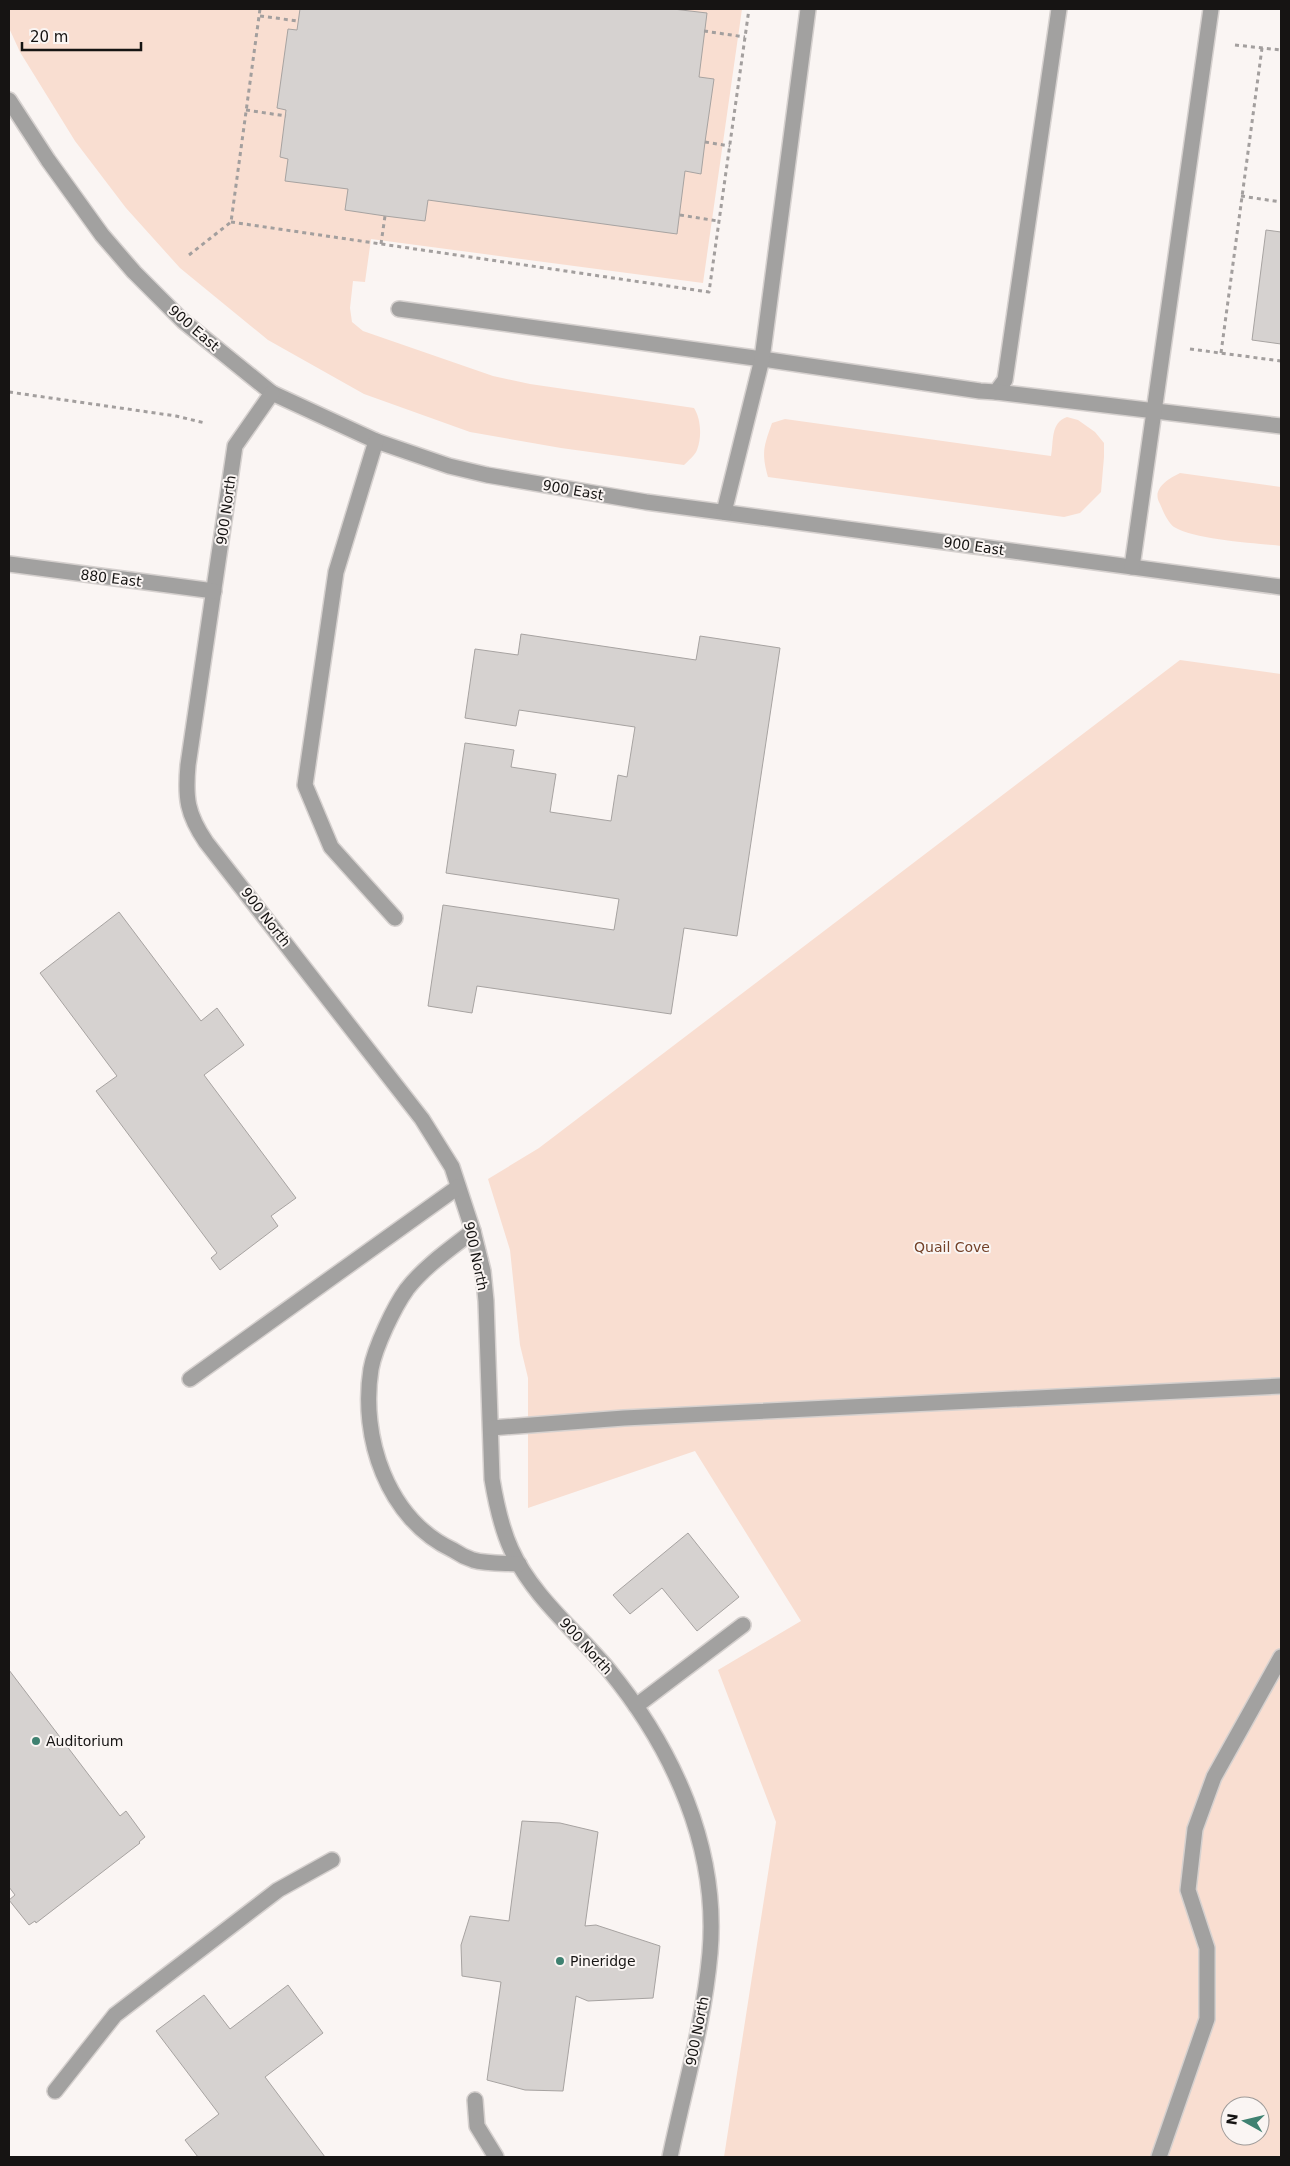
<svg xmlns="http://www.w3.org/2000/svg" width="1290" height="2166" font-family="'DejaVu Sans',sans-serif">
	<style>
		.green { fill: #f9ded1; fill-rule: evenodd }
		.building { fill: #d6d2d0; stroke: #a7a3a1 }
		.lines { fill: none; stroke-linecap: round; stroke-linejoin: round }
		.minor-casing { stroke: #d6d1cf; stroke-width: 18 }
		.path { stroke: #a39f9e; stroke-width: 3; stroke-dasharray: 4 4; stroke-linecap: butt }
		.minor { stroke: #a2a1a0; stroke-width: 15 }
		.poi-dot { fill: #3f8171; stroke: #faf5f3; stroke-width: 2 }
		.labels { text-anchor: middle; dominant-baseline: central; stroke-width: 4; stroke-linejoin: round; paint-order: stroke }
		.street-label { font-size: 14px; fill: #161413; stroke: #faf5f3 }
		.park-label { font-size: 14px; fill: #744229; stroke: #faf5f3 }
		.poi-label { font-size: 14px; fill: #161413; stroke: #faf5f3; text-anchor: start }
	</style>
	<rect width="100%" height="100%" fill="#faf5f3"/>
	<g class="green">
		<path d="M9 9H742L703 283 371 239 365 282 353 281 350 308 352 322 363 331 493 376 530 384 694 408C701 419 702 437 697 450 695 455 688 461 684 465L561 448 470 432 364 394 268 340 180 268 126 208 75 141 20 52 9 28Z"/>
		<path d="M1067 417 1078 420 1095 432 1104 443V457L1101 492 1080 513 1064 517 768 477C761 452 764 446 772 423L785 419 1051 456C1054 441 1050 423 1067 417Z"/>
		<path d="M1180 473 1281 487V546C1255 543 1195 540 1174 527 1168 523 1163 511 1160 504 1151 489 1168 479 1180 473Z"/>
		<path d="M1180 660 1281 674V2157H724L776 1822 718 1670 801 1621 695 1451 528 1508V1378L520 1345 510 1250 488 1179 539 1148ZM1230 2106H1260V2136H1230Z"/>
	</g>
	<g class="building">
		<path d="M300 9H673L707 13 699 77 714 79 705 142 701 174 685 171 677 234 428 200 425 221 385 216 345 210 348 189 285 181 288 159 280 157 286 110 277 108 288 29 297 30Z"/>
		<path d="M1266 230 1281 232V344L1252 340Z"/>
		<path d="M521 634 696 660 700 636 780 648 737 936 684 928 671 1014 477 986 472 1013 428 1006 443 905 614 930 619 899 446 873 465 743 514 750 511 767 556 774 550 812 611 821 618 775 627 777 635 727 519 710 516 726 465 718 475 649 518 655Z"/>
		<path d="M119 912 201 1021 217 1008 244 1045 204 1075 296 1198 271 1216 278 1226 220 1270 211 1258 217 1253 96 1091 117 1076 40 973Z"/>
		<path d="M688 1533 739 1597 697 1631 662 1588 630 1614 613 1595Z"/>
		<path d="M9 1670 120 1816 126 1811 145 1837 139 1842 140 1843 36 1923 35 1921 29 1925 9 1900 15 1895 9 1887Z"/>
		<path d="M522 1821 560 1823 598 1832 585 1926 596 1925 660 1946 653 1998 588 2001 576 1996 563 2091 525 2090 487 2080 501 1982 462 1976 461 1945 470 1916 509 1921Z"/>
		<path d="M288 1985 323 2033 265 2077 325 2157H198L185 2140 219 2114 156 2031 204 1995 230 2029Z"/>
	</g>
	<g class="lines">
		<g class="minor-casing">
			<g id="minor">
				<path d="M9 100 48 160 102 235 134 272 183 321 272 393 376 441 449 466 487 475 646 502 1281 587"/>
				<path d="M399 309 762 359 980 391 996 392 1005 380 1059 9"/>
				<path d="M996 392 1281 426"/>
				<path d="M272 393 235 446 188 765C185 798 187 814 206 842L422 1119 452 1167 473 1231 483 1271 486 1301 492 1479C496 1503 501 1527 511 1549 532 1596 575 1630 608 1669 673 1748 719 1848 710 1953 704 2022 684 2090 670 2157"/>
				<path d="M376 441 336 572 305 785 331 847 395 918"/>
				<path d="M724 512 762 359 808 9"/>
				<path d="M9 564 214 591"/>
				<path d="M1132 567 1211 9"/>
				<path d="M473 1231C450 1249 425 1266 407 1289 394 1307 375 1347 371 1369 360 1437 387 1519 453 1550 459 1554 467 1558 473 1560 487 1564 505 1563 519 1564"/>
				<path d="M190 1379 458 1187"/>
				<path d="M491 1428 624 1418 1281 1386"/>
				<path d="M636 1706 743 1625"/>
				<path d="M55 2091 115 2015 278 1890 332 1860"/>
				<path d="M475 2100 477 2126 496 2157"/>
				<path d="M1159 2157 1207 2019V1948L1188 1890 1195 1829 1214 1777 1281 1657"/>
			</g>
		</g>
		<g class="path">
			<path d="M260 16 298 21"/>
			<path d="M704 31 745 37"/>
			<path d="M1235 45 1281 50"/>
			<path d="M246 110 286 116"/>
			<path d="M705 142 730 146"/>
			<path d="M1241 196 1281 202"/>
			<path d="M680 215 718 221"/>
			<path d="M231 222 709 292 749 9"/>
			<path d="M381 244 385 216"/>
			<path d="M189 255 231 222 260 9"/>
			<path d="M1190 349 1281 361"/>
			<path d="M1221 353 1262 48"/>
			<path d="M9 392 176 416 205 423"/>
		</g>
		<use href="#minor" class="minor"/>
	</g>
	<g class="poi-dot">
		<circle cx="36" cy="1741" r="5"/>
		<circle cx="560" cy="1961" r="5"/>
	</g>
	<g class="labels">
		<g class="street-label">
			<text transform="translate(194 328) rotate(41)">900 East</text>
			<text transform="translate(573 490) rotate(10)">900 East</text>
			<text transform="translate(226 510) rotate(-82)">900 North</text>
			<text transform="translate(974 546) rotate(8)">900 East</text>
			<text transform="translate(111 578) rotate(7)">880 East</text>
			<text transform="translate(266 917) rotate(52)">900 North</text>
			<text transform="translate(476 1256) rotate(78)">900 North</text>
			<text transform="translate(586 1646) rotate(48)">900 North</text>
			<text transform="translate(697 2031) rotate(-79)">900 North</text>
		</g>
		<g class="park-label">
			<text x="952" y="1247">Quail Cove</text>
		</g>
		<g class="poi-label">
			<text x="46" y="1741">Auditorium</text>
			<text x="570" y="1961">Pineridge</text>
		</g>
	</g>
	<rect width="1290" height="2166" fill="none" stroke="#161413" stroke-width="20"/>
	<g transform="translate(1245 2121) rotate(278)"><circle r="24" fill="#faf5f3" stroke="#9f9b99"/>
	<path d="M0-4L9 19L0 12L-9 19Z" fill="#3f8171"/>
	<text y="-8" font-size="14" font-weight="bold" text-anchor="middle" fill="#161413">N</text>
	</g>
	<path d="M22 42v8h119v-8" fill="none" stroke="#161413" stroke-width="2.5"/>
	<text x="30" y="42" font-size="15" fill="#161413" stroke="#faf5f3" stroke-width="4" paint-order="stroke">20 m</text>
</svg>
